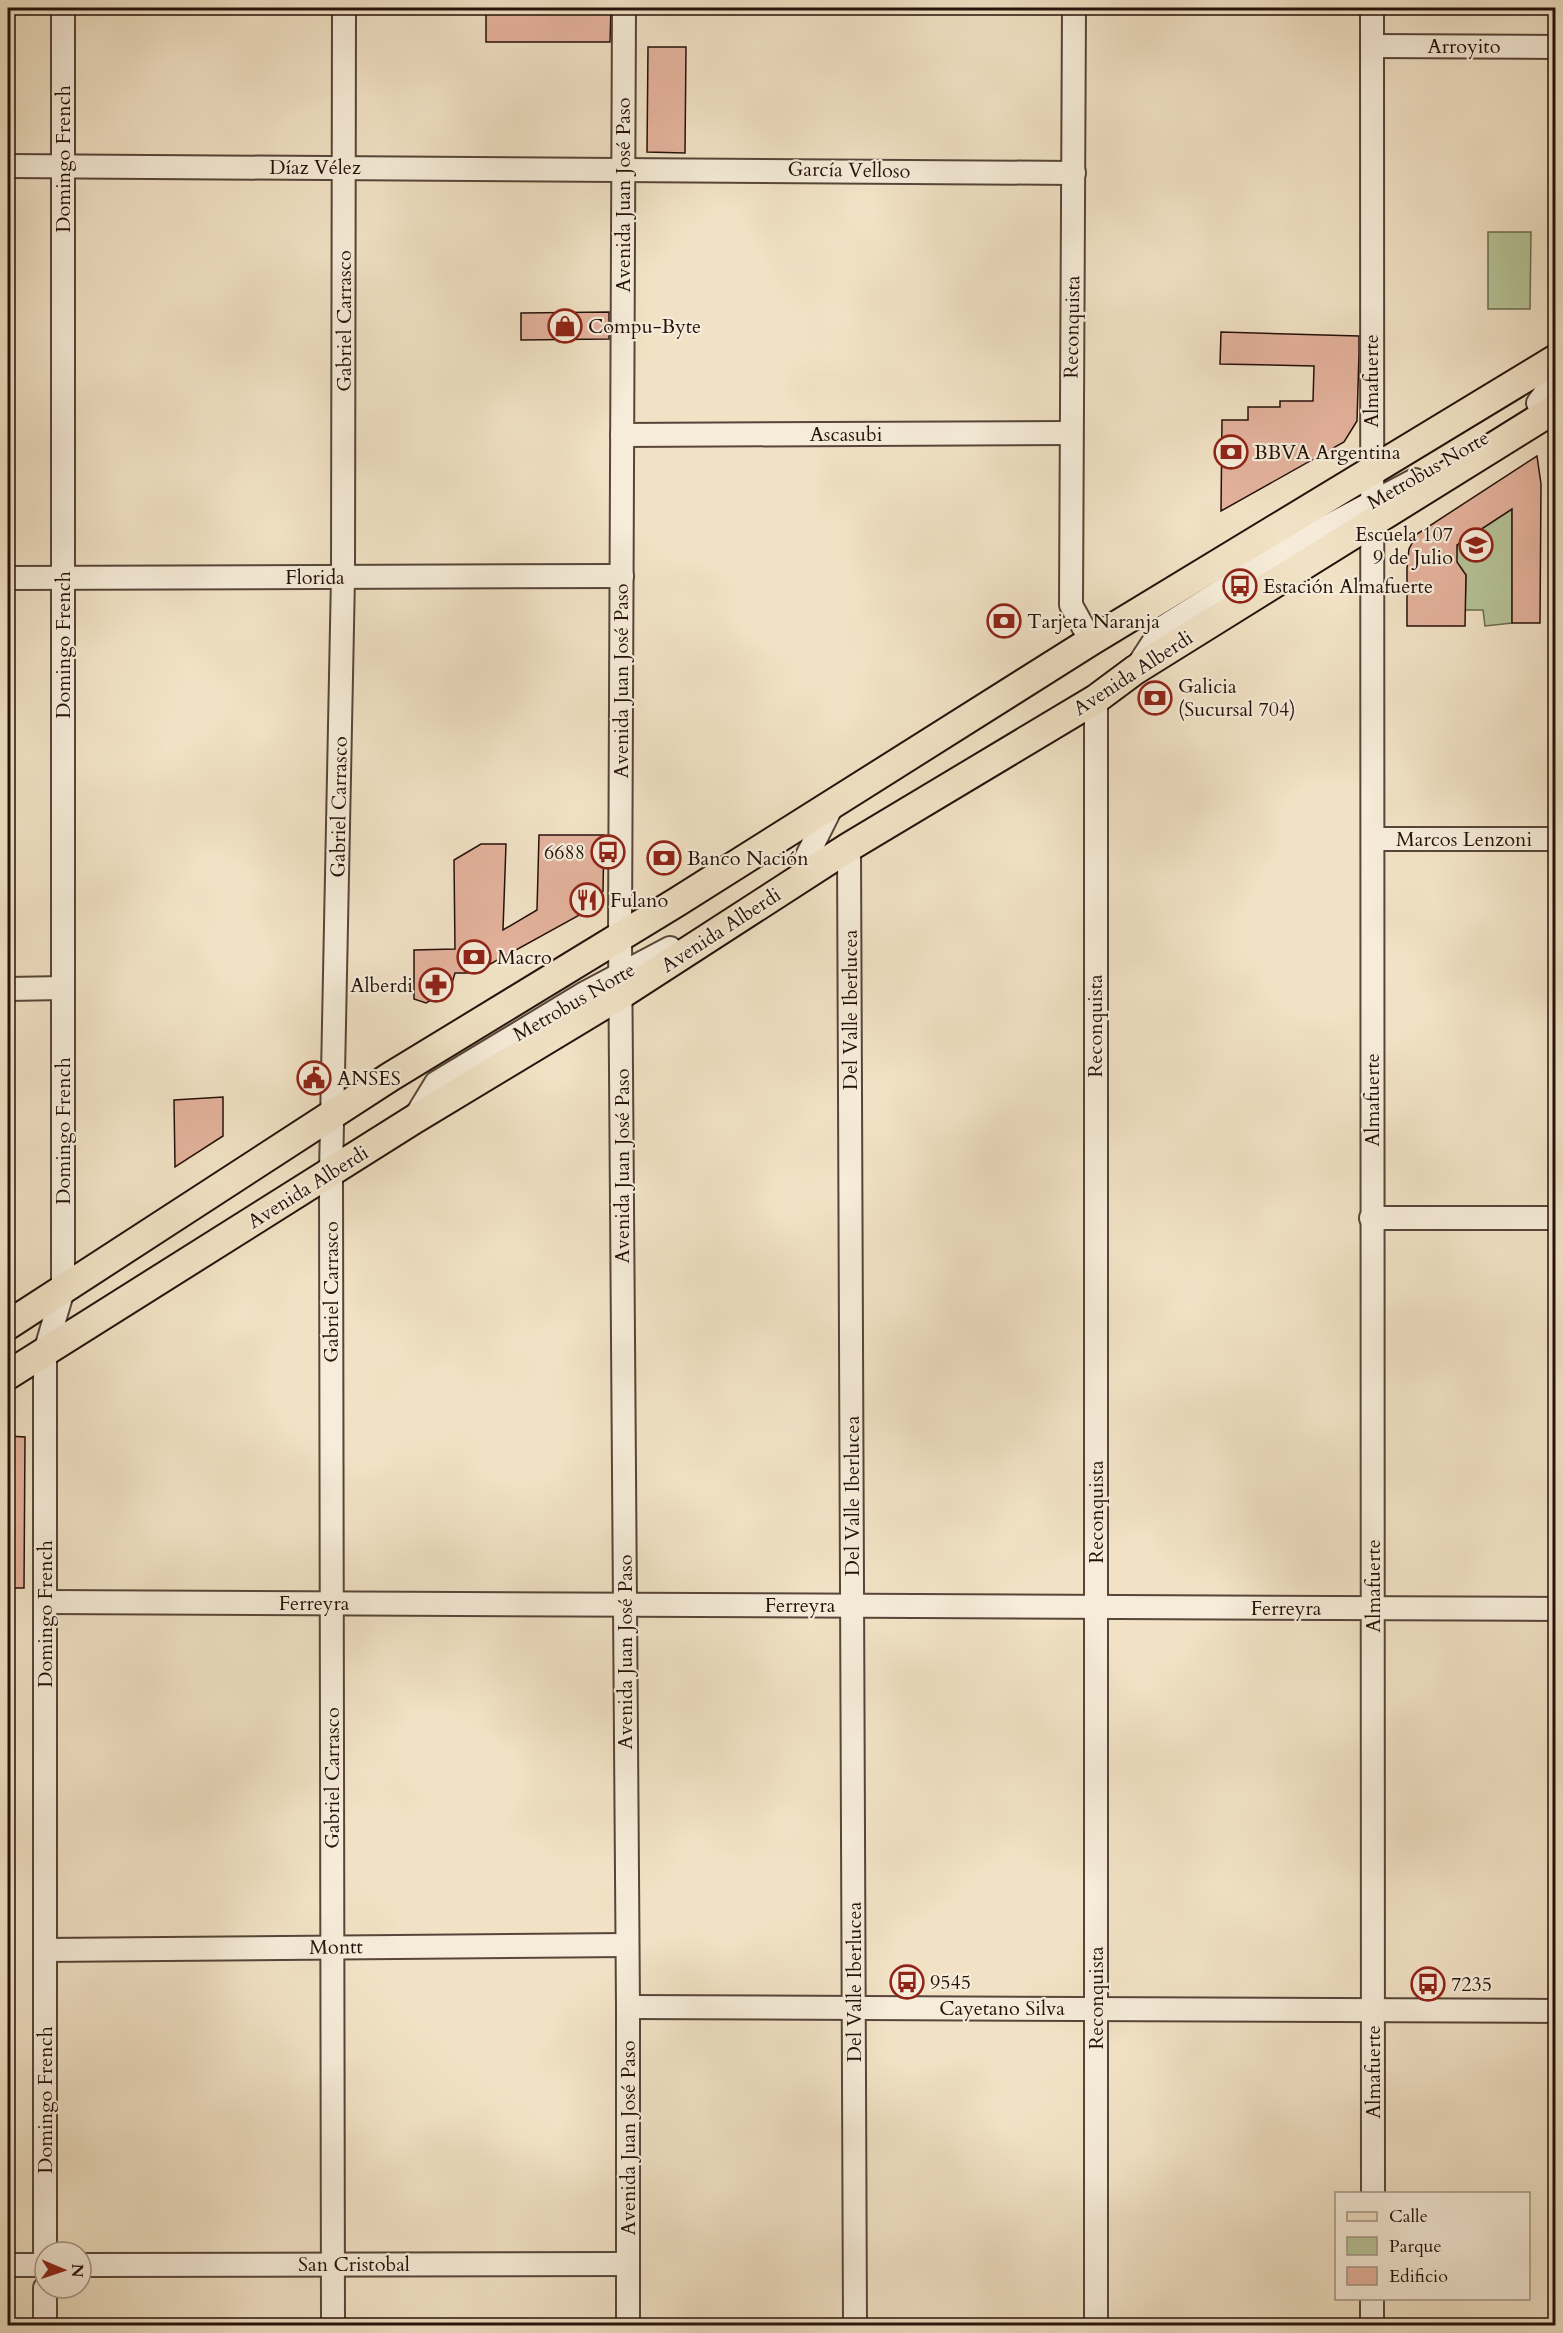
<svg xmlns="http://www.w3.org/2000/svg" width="1563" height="2333" font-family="Cardo,serif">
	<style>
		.green { fill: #b5c498; stroke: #6c6a51; stroke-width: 1.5 }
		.building { fill: #e4b29c; stroke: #24110a; stroke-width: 1.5 }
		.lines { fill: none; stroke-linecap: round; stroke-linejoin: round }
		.minor-casing { stroke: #574539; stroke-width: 26 }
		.major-casing { stroke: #24110a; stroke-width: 32 }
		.minor { stroke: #f6ecd9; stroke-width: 22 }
		.major { stroke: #f1e2c5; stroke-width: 28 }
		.labels { text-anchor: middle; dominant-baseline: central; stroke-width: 4.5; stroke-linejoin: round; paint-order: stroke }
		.street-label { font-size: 20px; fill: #24110a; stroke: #f6ecd9 }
		.poi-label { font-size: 20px; fill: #24110a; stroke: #f6ecd9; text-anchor: start }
	</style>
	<rect width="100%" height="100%" fill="#f1e2c5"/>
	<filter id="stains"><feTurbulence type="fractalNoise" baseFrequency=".00333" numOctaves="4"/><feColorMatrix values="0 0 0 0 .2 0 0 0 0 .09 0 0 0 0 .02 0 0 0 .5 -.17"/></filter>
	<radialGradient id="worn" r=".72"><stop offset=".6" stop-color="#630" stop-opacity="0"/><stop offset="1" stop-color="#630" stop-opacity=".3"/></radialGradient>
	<g class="green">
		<path d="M1488 232H1531L1530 309H1488Z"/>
		<path d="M1512 509V623L1485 626 1483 610H1465L1466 575H1455L1457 544Z"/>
	</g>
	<g class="building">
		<path d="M486 8H611L610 42H486Z"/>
		<path d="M648 47H686L685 153 647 152Z"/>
		<path d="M609 312V339L521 340V313Z"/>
		<path d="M1221 332 1359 336V353L1357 421 1344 442 1221 511 1222 420H1248V407H1280V401H1313L1314 366 1220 364Z"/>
		<path d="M1537 456 1541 484 1540 623H1512V509L1457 545V562L1466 575 1465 626H1407V568L1409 549 1417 534Z"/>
		<path d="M539 835H604L603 891 594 907 474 973H455L450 990 426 1003 414 999V950L455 949 454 860 481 844H506L503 930 537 910Z"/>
		<path d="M223 1097V1136L175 1167 174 1100Z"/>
		<path d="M8 1436 25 1437 24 1588H8Z"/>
	</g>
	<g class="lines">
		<g class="minor-casing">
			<g id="minor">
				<path d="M624 8 620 937 628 2007V2326"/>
				<path d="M1074 8 1071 605 1091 641"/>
				<path d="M1372 8 1373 2194"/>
				<path d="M1372 46 1556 47"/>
				<path d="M8 166 1074 173"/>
				<path d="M1538 403 1556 378"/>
				<path d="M622 435 1070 433"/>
				<path d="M8 578 622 576"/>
				<path d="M1137 667 1163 627 1307 537 1415 480"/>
				<path d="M1096 699V2326"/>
				<path d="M1373 839H1556"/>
				<path d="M836 852 849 847 855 2326"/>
				<path d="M803 864 833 804"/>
				<path d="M8 989 63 988"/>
				<path d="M414 1119 436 1083 585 993 670 948"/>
				<path d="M1371 1218H1556"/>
				<path d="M45 1602 1556 1609"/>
				<path d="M45 1950 627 1945"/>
				<path d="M628 2007 1556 2011"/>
				<path d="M45 2252V1352L63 1290V8"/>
				<path d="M8 2265H45"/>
				<path d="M81 2265 628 2264"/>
				<path d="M45 2326V2288"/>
				<path d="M333 2326 331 1173 343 577 344 8"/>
				<path d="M1372 2326V2298"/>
			</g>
		</g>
		<g class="major-casing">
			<g id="major">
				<path d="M8 1325 390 1077 677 902 1091 641 1556 359"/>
				<path d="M8 1375 413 1120 620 995 849 847 1096 699 1135 670 1556 408"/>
			</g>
		</g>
		<use href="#minor" class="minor"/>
		<use href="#major" class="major"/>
	</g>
	<defs>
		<g id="shop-ring" transform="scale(1.725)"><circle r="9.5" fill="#f6ecd9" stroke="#8f2418" stroke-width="1.5"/><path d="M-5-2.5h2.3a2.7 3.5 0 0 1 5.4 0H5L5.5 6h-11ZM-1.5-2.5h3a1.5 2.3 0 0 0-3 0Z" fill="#8f2418"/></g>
		<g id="bank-ring" transform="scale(1.725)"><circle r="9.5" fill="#f6ecd9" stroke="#8f2418" stroke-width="1.5"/><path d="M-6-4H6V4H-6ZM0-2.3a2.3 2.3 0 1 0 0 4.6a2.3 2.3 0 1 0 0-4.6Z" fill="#8f2418"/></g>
		<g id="school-ring" transform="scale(1.725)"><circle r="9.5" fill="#f6ecd9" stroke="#8f2418" stroke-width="1.5"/><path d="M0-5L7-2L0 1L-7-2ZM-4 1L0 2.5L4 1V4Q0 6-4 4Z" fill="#8f2418"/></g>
		<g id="bus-ring" transform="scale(1.725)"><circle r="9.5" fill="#f6ecd9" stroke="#8f2418" stroke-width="1.5"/><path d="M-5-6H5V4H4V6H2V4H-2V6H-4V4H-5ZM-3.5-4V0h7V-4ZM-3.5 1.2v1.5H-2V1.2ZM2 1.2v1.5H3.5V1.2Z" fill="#8f2418"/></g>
		<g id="restaurant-ring" transform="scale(1.725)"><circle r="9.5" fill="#f6ecd9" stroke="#8f2418" stroke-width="1.5"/><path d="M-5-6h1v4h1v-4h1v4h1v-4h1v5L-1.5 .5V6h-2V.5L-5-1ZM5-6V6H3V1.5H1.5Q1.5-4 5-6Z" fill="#8f2418"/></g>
		<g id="pharmacy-ring" transform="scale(1.725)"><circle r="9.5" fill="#f6ecd9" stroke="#8f2418" stroke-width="1.5"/><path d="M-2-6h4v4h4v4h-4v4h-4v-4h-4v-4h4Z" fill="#8f2418"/></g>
		<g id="civic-ring" transform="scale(1.725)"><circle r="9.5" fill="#f6ecd9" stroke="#8f2418" stroke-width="1.5"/><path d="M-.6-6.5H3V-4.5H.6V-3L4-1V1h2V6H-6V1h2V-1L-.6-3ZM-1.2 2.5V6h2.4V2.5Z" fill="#8f2418"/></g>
	</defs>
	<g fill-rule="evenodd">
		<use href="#shop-ring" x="565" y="326"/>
		<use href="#bank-ring" x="1231" y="452"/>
		<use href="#school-ring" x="1476" y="545"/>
		<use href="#bus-ring" x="1240" y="586"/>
		<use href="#bank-ring" x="1004" y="621"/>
		<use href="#bank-ring" x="1155" y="698"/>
		<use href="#bus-ring" x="608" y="852"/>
		<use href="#bank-ring" x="664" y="858"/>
		<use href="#restaurant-ring" x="587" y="900"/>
		<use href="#bank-ring" x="474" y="957"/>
		<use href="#pharmacy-ring" x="436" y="985"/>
		<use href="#civic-ring" x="314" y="1078"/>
		<use href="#bus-ring" x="907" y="1982"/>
		<use href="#bus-ring" x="1428" y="1984"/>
	</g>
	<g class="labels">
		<g class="street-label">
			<text x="1464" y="46">Arroyito</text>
			<text transform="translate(63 159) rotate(-90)">Domingo French</text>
			<text x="315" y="167">Díaz Vélez</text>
			<text transform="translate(849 170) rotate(1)">García Velloso</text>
			<text transform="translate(623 195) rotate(-90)">Avenida Juan José Paso</text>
			<text transform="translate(344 321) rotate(-90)">Gabriel Carrasco</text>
			<text transform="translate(1072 327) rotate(-89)">Reconquista</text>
			<text transform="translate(1371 381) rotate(-90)">Almafuerte</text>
			<text x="846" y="434">Ascasubi</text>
			<text transform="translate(1428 470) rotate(-30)">Metrobus Norte</text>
			<text x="315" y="577">Florida</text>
			<text transform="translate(63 645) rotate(-90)">Domingo French</text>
			<text transform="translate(1133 673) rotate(-33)">Avenida Alberdi</text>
			<text transform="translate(621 681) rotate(-90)">Avenida Juan José Paso</text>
			<text transform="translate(339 807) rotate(-89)">Gabriel Carrasco</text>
			<text x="1464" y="839">Marcos Lenzoni</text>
			<text transform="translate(721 930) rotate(-33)">Avenida Alberdi</text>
			<text transform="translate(574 1002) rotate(-30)">Metrobus Norte</text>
			<text transform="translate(850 1010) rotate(-90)">Del Valle Iberlucea</text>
			<text transform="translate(1095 1026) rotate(-90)">Reconquista</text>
			<text transform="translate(1372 1100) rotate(-90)">Almafuerte</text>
			<text transform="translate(63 1131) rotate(-90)">Domingo French</text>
			<text transform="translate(622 1166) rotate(-90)">Avenida Juan José Paso</text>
			<text transform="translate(308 1187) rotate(-32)">Avenida Alberdi</text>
			<text transform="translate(331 1292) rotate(-90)">Gabriel Carrasco</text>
			<text transform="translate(852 1496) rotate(-90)">Del Valle Iberlucea</text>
			<text transform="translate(1096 1512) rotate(-90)">Reconquista</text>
			<text transform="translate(1373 1586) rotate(-90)">Almafuerte</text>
			<text x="314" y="1603">Ferreyra</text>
			<text x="800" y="1605">Ferreyra</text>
			<text x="1286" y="1608">Ferreyra</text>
			<text transform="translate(45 1614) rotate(-90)">Domingo French</text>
			<text transform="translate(625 1652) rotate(-90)">Avenida Juan José Paso</text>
			<text transform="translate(332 1778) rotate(-90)">Gabriel Carrasco</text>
			<text transform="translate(336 1947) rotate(-1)">Montt</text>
			<text transform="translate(854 1982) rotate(-90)">Del Valle Iberlucea</text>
			<text transform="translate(1096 1998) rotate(-90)">Reconquista</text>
			<text x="1002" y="2008">Cayetano Silva</text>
			<text transform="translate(1373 2072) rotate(-90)">Almafuerte</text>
			<text transform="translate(45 2100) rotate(-90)">Domingo French</text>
			<text transform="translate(628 2138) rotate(-90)">Avenida Juan José Paso</text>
			<text x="354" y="2264">San Cristobal</text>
		</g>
		<g class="poi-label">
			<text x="588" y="326">Compu-Byte</text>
			<text x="1254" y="452">BBVA Argentina</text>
			<text x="1453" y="534" text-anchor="end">Escuela 107<tspan x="1453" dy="23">9 de Julio</tspan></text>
			<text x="1263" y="586">Estación Almafuerte</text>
			<text x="1027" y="621">Tarjeta Naranja</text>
			<text x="1178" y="686">Galicia<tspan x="1178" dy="23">(Sucursal 704)</tspan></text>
			<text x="585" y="852" text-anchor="end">6688</text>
			<text x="687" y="858">Banco Nación</text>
			<text x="610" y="900">Fulano</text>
			<text x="497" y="957">Macro</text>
			<text x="413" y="985" text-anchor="end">Alberdi</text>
			<text x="337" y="1078">ANSES</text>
			<text x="930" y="1982">9545</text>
			<text x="1451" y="1984">7235</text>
		</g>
	</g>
	<rect width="1563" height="2333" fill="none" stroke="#f1e2c5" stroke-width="30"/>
	<rect x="9" y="9" width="1545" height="2315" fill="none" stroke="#24110a" stroke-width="3"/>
	<rect x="15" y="15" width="1533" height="2303" fill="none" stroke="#24110a" stroke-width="1.5"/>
	<rect x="1335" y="2192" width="195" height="108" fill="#f6ecd9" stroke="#a29486" stroke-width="1.5"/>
	<rect x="1347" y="2212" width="30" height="9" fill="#f1e2c5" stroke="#a29486" stroke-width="1.5"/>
	<text x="1389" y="2222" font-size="18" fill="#24110a">Calle</text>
	<rect x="1347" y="2237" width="30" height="18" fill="#b5c498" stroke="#a29486" stroke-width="1.5"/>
	<text x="1389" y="2252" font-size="18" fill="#24110a">Parque</text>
	<rect x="1347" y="2267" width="30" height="18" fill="#e4b29c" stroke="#a29486" stroke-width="1.5"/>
	<text x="1389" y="2282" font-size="18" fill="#24110a">Edificio</text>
	<g transform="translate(63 2270) rotate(92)"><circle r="28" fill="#f6ecd9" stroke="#a29486" stroke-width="1.5"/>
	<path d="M0-4.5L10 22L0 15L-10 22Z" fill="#8f2418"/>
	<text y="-9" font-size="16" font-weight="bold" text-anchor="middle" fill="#24110a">N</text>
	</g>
	<rect width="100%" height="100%" filter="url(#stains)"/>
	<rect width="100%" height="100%" fill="url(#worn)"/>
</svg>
